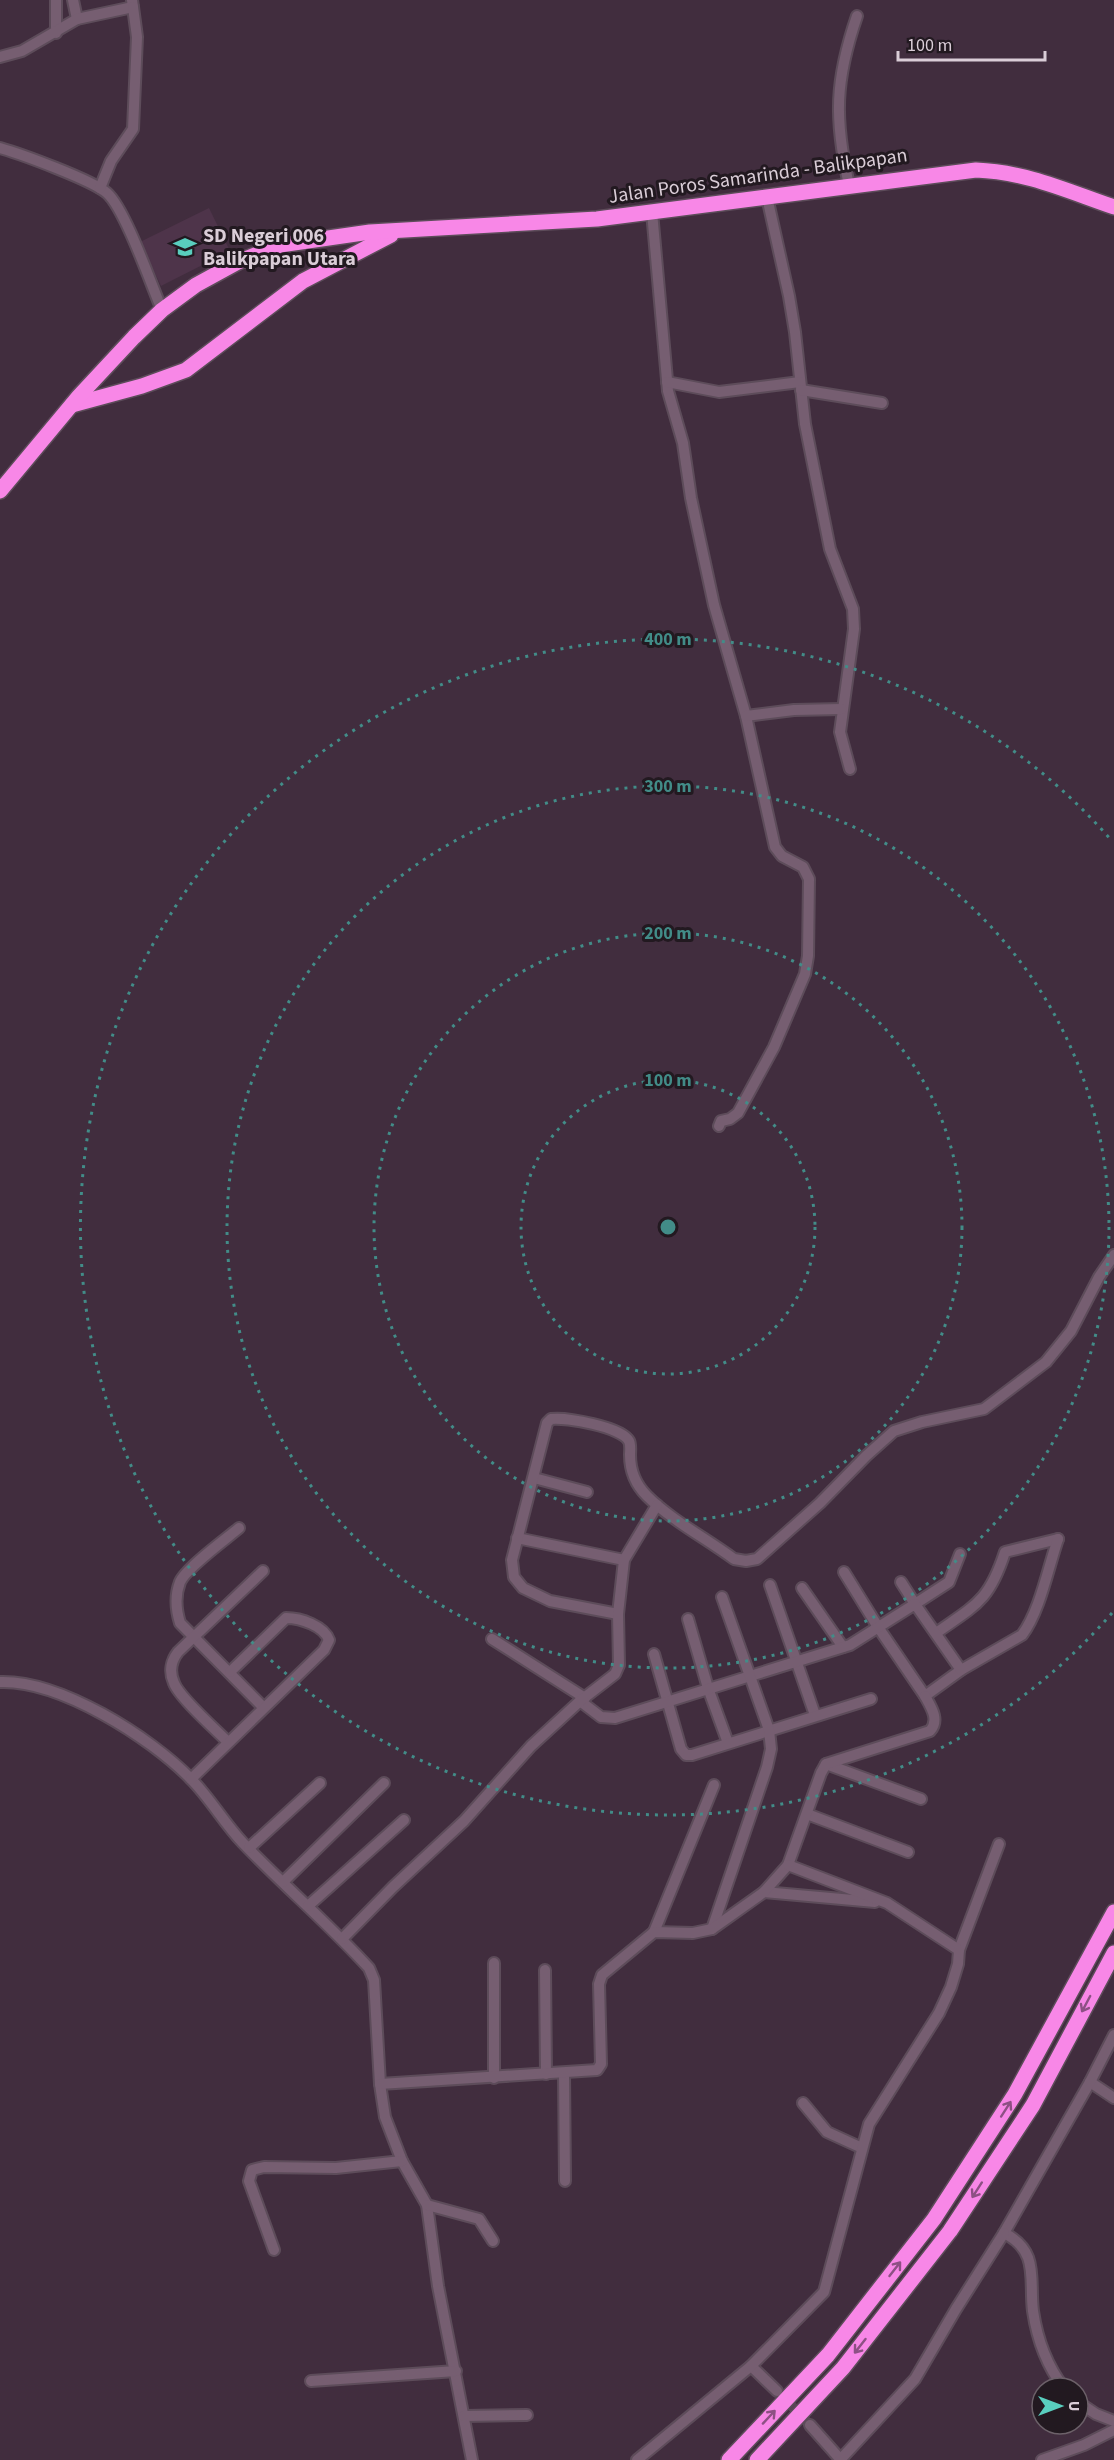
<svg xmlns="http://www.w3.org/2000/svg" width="1114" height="2460" font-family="'Source Sans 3',sans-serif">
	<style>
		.built { fill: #4e344a }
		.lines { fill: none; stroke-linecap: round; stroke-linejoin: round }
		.minor-tunnel { stroke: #584555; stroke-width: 10; stroke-dasharray: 10 5; stroke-linecap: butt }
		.minor-casing { stroke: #5d4c5a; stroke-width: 14 }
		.highway-casing { stroke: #5d4c5a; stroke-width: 18 }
		.minor { stroke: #765e71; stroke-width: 10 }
		.highway { stroke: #f887e7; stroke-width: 15 }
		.oneway { stroke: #8d5084 }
		.ring { fill: none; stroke: #428c88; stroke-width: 3; stroke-dasharray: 3 6 }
		.labels { text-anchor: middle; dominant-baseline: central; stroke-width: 6; stroke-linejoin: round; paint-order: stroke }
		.street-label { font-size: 20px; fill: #dacdd7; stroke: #221920 }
		.poi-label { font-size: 20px; font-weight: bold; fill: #dacdd7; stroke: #221920; text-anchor: start }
		.centre { fill: #428c88; stroke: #221920; stroke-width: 3 }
		.ring-label { font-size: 18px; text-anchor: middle; font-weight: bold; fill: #428c88; stroke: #221920; stroke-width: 6; stroke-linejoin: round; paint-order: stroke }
	</style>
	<rect width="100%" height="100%" fill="#412d3e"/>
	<path class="built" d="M209 208 230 251 161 286 140 242Z"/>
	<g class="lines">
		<path class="minor-tunnel" d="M781 2395 810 2425"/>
		<g class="minor-casing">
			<g id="minor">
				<path d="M56 0V33"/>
				<path d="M73 0 77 19"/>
				<path d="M0 57 22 51 77 19 133 7 132 0"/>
				<path d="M0 148C21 154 92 180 107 193 125 209 151 284 162 310"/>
				<path d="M849 185C834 119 835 80 857 16"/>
				<path d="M100 188 111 161 133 129 137 37 133 7"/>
				<path d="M767 197 789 296 795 332 805 424 830 549 853 609 854 629 840 732 850 769"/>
				<path d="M652 212 668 391 683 443 691 498 714 605 746 716 775 847 782 856 803 867 809 879 808 956 805 974 774 1047 738 1113 730 1119 721 1121 719 1126"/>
				<path d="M667 382 719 392 800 382"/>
				<path d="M801 390 882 403"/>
				<path d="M746 716 794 710 842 709"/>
				<path d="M534 1478 587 1492"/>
				<path d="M239 1528C226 1539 186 1568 180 1582 175 1595 176 1610 180 1623L263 1707"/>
				<path d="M517 1538 624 1560"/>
				<path d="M844 1572 878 1627 925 1696 961 1670"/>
				<path d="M901 1582 915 1604 949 1582 960 1554"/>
				<path d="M770 1585 815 1715"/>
				<path d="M802 1588 843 1647"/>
				<path d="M618 1614 550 1601 523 1588 514 1577 512 1560 547 1423 551 1419C566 1417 622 1427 629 1441 631 1445 630 1451 630 1455 630 1471 636 1485 647 1496 671 1520 707 1539 734 1559L746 1561 757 1559 820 1503 866 1456 894 1431 922 1422 984 1409 1046 1362 1071 1331 1099 1277 1114 1255"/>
				<path d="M688 1619 708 1688 728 1743"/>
				<path d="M936 1633C976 1605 989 1601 1005 1552L1058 1539"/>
				<path d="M492 1639 585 1698"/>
				<path d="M654 1654 681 1749 686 1755H692L871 1699"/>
				<path d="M0 1682C60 1680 150 1737 191 1779 210 1798 224 1823 243 1843 284 1886 329 1924 369 1968L374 1980 380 2084 385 2117 402 2161 427 2205 438 2286 472 2460"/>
				<path d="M580 1701 601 1717 615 1718 850 1645 915 1604 961 1670 1022 1635C1040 1611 1048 1568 1058 1539"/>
				<path d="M228 1742C215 1729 179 1697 174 1683 169 1672 171 1661 178 1652L263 1571"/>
				<path d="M826 1764 921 1799"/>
				<path d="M191 1779 324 1650 329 1640C324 1626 301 1618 286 1618L230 1672"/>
				<path d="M807 1814 908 1852"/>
				<path d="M249 1848 320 1783"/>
				<path d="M283 1882 384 1783"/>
				<path d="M764 1892 875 1902"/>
				<path d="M308 1906 404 1820"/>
				<path d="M712 1929 767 1767 771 1749 769 1730 722 1597"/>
				<path d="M654 1932 714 1785"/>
				<path d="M342 1939 393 1887 464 1821 531 1746 580 1701 615 1674 619 1665 618 1614 624 1560 657 1505"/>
				<path d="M959 1950 999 1844"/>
				<path d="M494 1963V2078"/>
				<path d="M545 1970 546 2074"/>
				<path d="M564 2073 565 2181"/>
				<path d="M1090 2082 1114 2098"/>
				<path d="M380 2084 597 2070 601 2064 599 1984 602 1975 654 1932 693 1933 712 1929 764 1892 788 1865 821 1773 826 1764 930 1731C940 1720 931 1707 925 1696"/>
				<path d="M803 2103 827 2132 862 2148"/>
				<path d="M427 2205 479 2219 493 2241"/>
				<path d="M274 2250 249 2181 252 2170 264 2167 336 2168 402 2161"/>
				<path d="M751 2366 777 2391"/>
				<path d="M311 2381 456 2371"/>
				<path d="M1064 2388C1047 2366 1037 2338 1033 2311 1029 2280 1040 2251 1004 2233L1090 2082 1114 2035"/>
				<path d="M1078 2402 1096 2414 1114 2421"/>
				<path d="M464 2416 527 2415"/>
				<path d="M810 2425 841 2460"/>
				<path d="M637 2460 751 2366 824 2292 869 2124 939 2013 951 1987 958 1964 959 1950 887 1903 788 1865"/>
				<path d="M840 2460 915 2379 956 2309 1004 2233"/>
				<path d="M1042 2460 1084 2445 1114 2430"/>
			</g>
		</g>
		<g class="highway-casing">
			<g id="highway">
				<path d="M72 405 142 386 186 370 303 281 391 235"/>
				<path d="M0 491 79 396 134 337 162 310 196 285 238 262 280 245 370 232 597 219 976 170C1027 172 1067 191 1114 207"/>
				<path d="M729 2460 828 2355 934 2219 1015 2094 1114 1912"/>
				<path d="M757 2460 843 2368 950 2231 1033 2105 1114 1953"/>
			</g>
		</g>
		<use href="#minor" class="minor"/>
		<use href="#highway" class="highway"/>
	</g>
	<defs><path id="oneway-shaft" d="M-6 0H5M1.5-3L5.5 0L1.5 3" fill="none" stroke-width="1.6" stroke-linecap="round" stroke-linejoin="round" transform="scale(1.5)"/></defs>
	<g class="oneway">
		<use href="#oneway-shaft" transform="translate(1086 2004) rotate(118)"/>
		<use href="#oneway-shaft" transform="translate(1006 2109) rotate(-57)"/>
		<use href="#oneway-shaft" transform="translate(977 2190) rotate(123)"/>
		<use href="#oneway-shaft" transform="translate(895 2269) rotate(-52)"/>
		<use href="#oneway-shaft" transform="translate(860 2346) rotate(128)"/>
		<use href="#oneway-shaft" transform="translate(769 2417) rotate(-47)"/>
	</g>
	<g class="ring">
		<circle cx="668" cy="1227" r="147"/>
		<circle cx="668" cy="1227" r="294"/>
		<circle cx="668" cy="1227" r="441"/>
		<path d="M1112 1613A588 588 0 1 1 1112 841"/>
	</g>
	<defs>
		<g id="school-bare" transform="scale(1.8)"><path d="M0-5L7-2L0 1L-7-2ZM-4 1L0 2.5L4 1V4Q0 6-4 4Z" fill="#59cebe" stroke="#221920" stroke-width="2.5" paint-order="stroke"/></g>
	</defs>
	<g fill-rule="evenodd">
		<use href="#school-bare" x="185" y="247"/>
	</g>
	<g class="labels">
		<g class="street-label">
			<text transform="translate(758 176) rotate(-8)">Jalan Poros Samarinda - Balikpapan</text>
		</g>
		<g class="poi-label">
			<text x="203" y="236">SD Negeri 006<tspan x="203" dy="23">Balikpapan Utara</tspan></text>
		</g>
	</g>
	<circle cx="668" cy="1227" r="9" class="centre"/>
	<g class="ring-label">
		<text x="668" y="645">400 m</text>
		<text x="668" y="792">300 m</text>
		<text x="668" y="939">200 m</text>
		<text x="668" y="1086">100 m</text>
	</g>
	<g transform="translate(1060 2406) rotate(90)"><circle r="28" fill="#221920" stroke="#6c6169" stroke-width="1.5"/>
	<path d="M0-4.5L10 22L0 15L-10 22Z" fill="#59cebe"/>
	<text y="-9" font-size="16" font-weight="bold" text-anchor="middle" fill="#dacdd7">U</text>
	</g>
	<path d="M898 51v9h147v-9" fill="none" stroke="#dacdd7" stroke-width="3"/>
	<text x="907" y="51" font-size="18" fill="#dacdd7" stroke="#221920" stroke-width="4.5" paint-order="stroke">100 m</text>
</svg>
